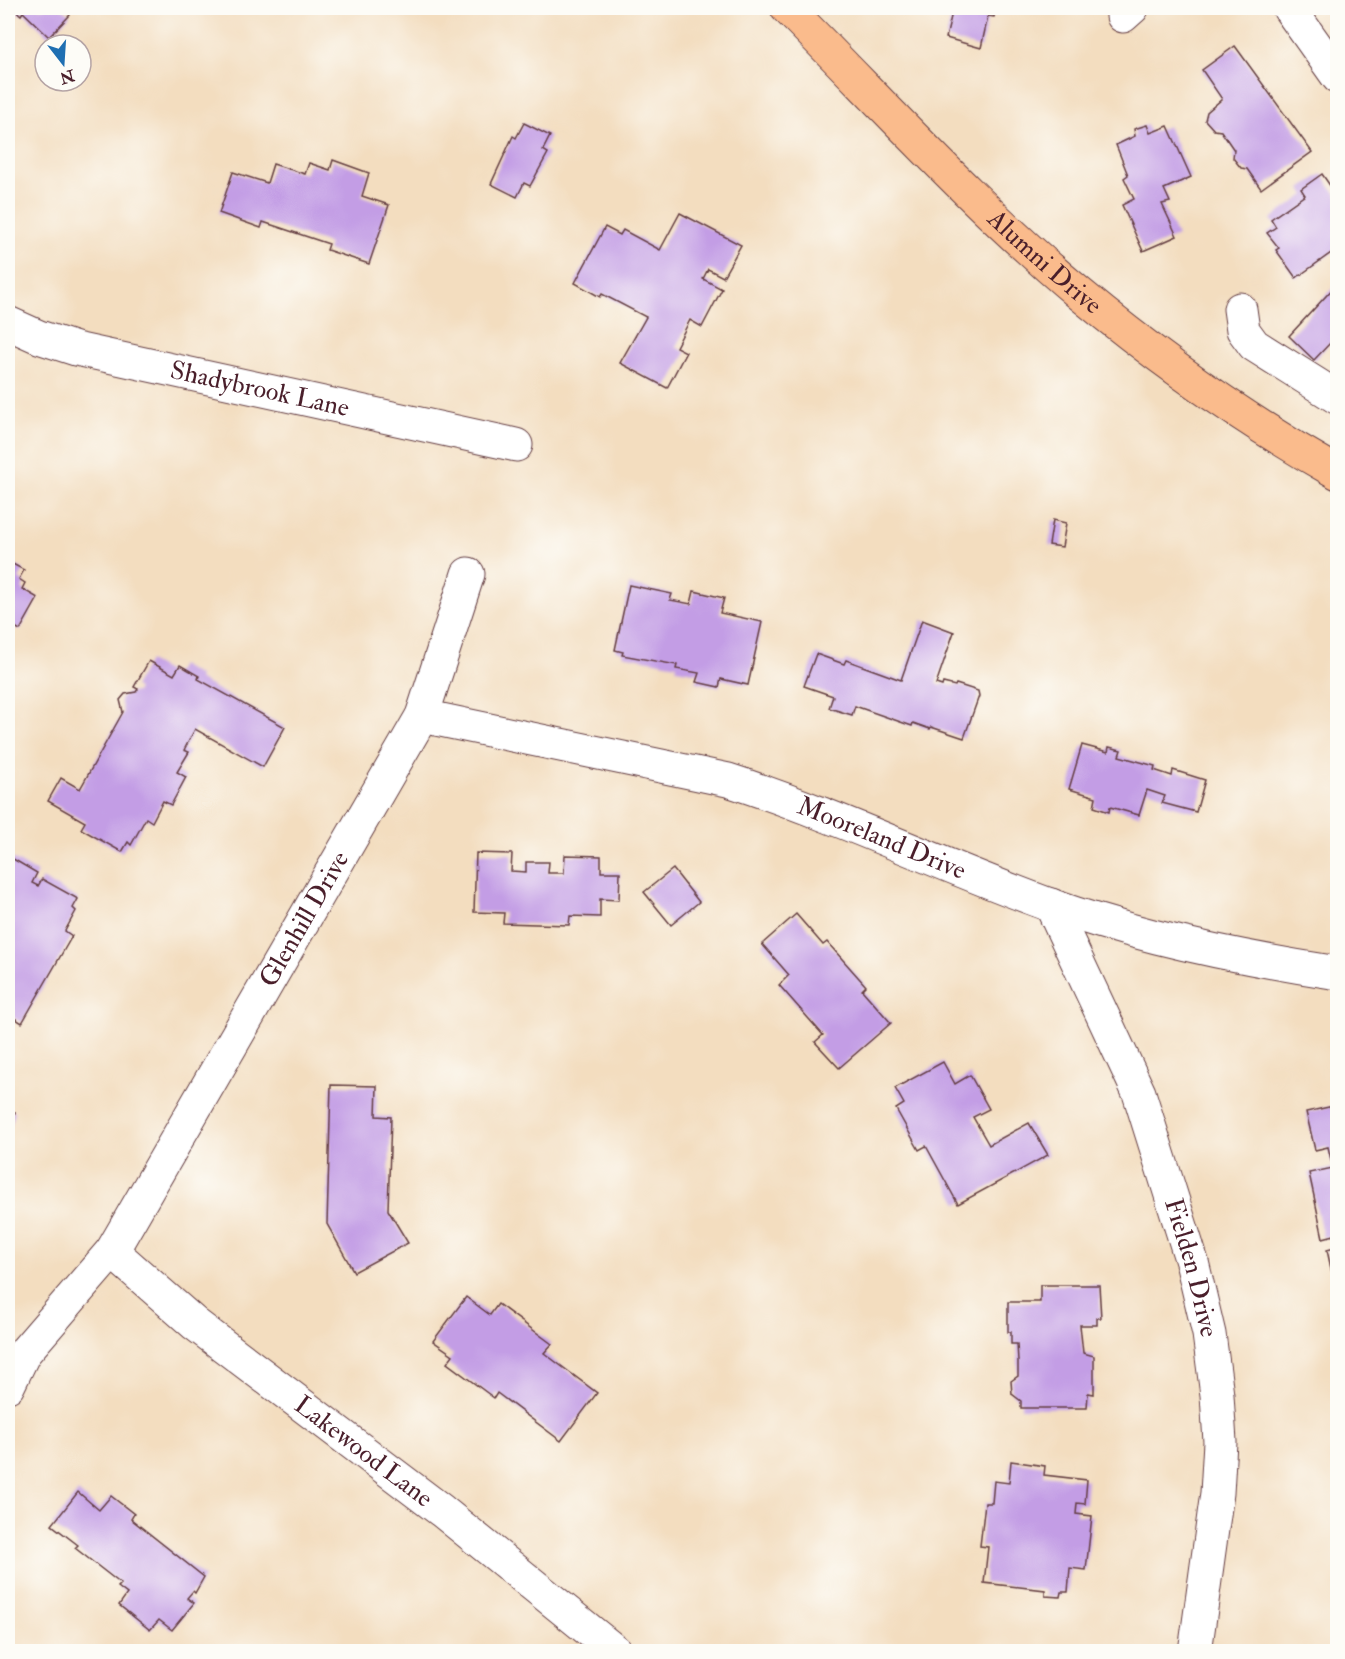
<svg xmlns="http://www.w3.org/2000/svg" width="1345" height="1659" font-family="'IM FELL Double Pica',serif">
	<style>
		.building { fill: #c39de5 }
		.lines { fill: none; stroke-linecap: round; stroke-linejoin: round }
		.minor-casing { stroke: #633c41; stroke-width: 35 }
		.major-casing { stroke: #633c41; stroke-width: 35 }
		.minor { stroke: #fff; stroke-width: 33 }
		.major { stroke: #fabb8c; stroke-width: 33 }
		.labels { text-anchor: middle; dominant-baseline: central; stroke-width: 6; stroke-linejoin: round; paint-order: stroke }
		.street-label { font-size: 26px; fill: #4a1f2b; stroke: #fdfcf7 }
	</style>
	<rect width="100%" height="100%" fill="#fdfcf7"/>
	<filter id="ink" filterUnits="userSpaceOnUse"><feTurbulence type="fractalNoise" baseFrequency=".0167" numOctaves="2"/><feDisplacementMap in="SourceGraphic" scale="12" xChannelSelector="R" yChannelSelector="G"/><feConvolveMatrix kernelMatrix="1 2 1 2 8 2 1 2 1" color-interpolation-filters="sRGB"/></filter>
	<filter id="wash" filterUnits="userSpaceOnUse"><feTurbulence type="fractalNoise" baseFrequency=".008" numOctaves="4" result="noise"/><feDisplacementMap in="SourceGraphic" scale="24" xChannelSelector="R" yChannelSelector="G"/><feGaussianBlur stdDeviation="1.35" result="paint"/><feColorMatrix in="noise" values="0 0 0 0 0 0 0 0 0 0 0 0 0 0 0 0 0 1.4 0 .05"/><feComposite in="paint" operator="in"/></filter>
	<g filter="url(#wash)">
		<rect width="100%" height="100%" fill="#f3ddbf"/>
		<g id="blocks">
			<g class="building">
				<path d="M13 8H62L70 15 49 37 23 12 21 15Z"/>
				<path d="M953 8H996L994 17 988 16 981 48 946 38Z"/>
				<path d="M1235 46 1312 152 1261 189 1247 169 1241 168 1233 158 1234 150 1221 131 1214 130 1205 120 1207 112 1222 99 1202 70Z"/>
				<path d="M524 123 550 136 543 150 548 153 530 186 524 183 517 197 491 184 513 136 516 138Z"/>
				<path d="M1147 125 1150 133 1168 126 1191 177 1164 189 1170 202 1162 204 1177 236 1143 251 1122 205 1134 199 1124 178 1128 175 1116 145 1135 136 1134 129Z"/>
				<path d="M333 160 369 173 362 196 389 205 369 264 327 250 329 244 263 222 261 228 219 213 233 172 267 183 273 164 305 174 309 163 330 170Z"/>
				<path d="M1322 174 1338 197V248L1296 278 1276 250 1279 248 1267 233 1276 227 1271 219 1305 195 1301 189Z"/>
				<path d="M680 213 741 245 723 277 708 269 703 279 722 289 702 327 690 320 676 347 686 352 667 388 620 363 646 317 602 294 600 297 575 283 605 227 620 235 623 230 660 250Z"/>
				<path d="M1338 283V347L1332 341 1314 360 1289 336Z"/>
				<path d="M1053 520 1066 523 1062 547 1049 545Z"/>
				<path d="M9 562 24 570 19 579 25 583 22 589 38 598 20 630 8 623Z"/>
				<path d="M629 585 672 594 670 600 691 604 694 591 724 598 720 613 762 622 748 685 721 679 719 687 696 682 699 673 676 669 677 665 622 655 623 652 615 650Z"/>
				<path d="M922 620 954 632 936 684 942 686 943 683 955 686 956 684 978 691 979 696 964 738 931 727 930 729 913 723 912 726 855 706 852 715 829 708 833 696 804 686 816 654 844 664 846 660 901 680Z"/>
				<path d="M149 661 174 675 180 665 199 676 198 679 285 727 263 767 195 729 184 750 189 752 177 772 186 777 171 805 163 801 152 822 146 818 131 845 128 842 122 852 81 829 85 822 48 801 61 778 80 789 123 712 120 700 125 694 136 692 138 689 134 687Z"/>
				<path d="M1082 745 1108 752 1109 747 1121 750 1119 756 1155 766 1154 770 1172 776 1173 770 1205 780 1196 812 1162 803 1165 796 1147 790 1139 815 1110 807 1109 812 1094 807 1096 797 1069 789Z"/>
				<path d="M476 853 512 854 511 871 526 872V862H549L548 873H564L565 855 601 856V872H620L619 900 600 899V917L570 916 569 925 503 923 504 913 474 912Z"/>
				<path d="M8 856 37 873 32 883 38 886 42 879 78 899 73 908 76 911 65 931 72 936 22 1023 8 1014Z"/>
				<path d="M673 869 699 902 671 925 644 892Z"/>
				<path d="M796 914 823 945 827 942 866 986 862 990 891 1023 839 1068 815 1042 823 1035 779 985 789 975 762 944Z"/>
				<path d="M943 1062 955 1084 970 1075 989 1109 973 1117 989 1145 1029 1123 1048 1155 958 1204 926 1146 919 1150 896 1109 904 1104 895 1088Z"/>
				<path d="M331 1085 377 1086 376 1116 391 1117 388 1210 408 1243 354 1272 327 1224Z"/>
				<path d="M1338 1105V1234L1323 1238 1309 1173 1333 1168 1328 1147 1315 1150 1306 1112Z"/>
				<path d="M8 1110 15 1112 8 1136Z"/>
				<path d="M1338 1247V1286L1335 1287 1327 1250Z"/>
				<path d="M1040 1285H1099L1101 1318H1097V1325H1080L1083 1353 1094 1356V1394L1088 1393 1087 1408H1021V1401L1012 1394 1011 1381 1018 1376V1361L1017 1344H1011V1332H1008V1302H1040Z"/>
				<path d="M466 1297 490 1315 498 1304 552 1344 544 1353 597 1393 561 1441 497 1393 494 1398 447 1363 453 1355 433 1341Z"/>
				<path d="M1011 1461 1045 1466 1044 1475 1087 1480 1085 1504 1077 1503 1076 1514 1092 1516 1086 1570 1070 1568 1068 1592H1061L1060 1597 1045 1596V1590L984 1583 988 1547 980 1546 985 1503H992L994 1481 1009 1483Z"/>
				<path d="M78 1492 99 1510 111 1496 134 1514 131 1519 204 1577 195 1593 193 1591 187 1598 194 1603 172 1630 159 1620 150 1630 119 1605 127 1594 118 1587 121 1584 75 1548 78 1545 52 1525Z"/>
			</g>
		</g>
	</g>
	<g filter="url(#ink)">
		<use href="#blocks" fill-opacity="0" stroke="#633c41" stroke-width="1.5"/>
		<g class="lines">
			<g class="minor-casing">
				<g id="minor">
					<path d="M1289 8 1338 77"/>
					<path d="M1123 16 1132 8"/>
					<path d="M1240 309 1243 330 1254 345 1338 398"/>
					<path id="s1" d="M8 323 39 337 76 349 516 445"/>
					<path id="s2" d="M422 716 728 780C837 815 942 866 1050 905 1142 938 1241 958 1338 973"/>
					<path id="s3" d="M1051 905 1139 1093 1192 1262 1209 1334 1217 1395 1220 1442 1217 1493 1195 1652"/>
					<path id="s4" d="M112 1251 195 1324 442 1511 616 1652"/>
					<path id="s5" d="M8 1386 24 1353 112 1251 422 716 468 574"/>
				</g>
			</g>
			<g class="major-casing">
				<g id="major">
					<path id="s6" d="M787 8C883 104 976 207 1080 294 1161 361 1246 421 1338 473"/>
				</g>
			</g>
			<use href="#minor" class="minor"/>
			<use href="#major" class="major"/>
		</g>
	</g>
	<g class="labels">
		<g class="street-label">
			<text stroke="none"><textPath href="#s6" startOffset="362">Alumni Drive</textPath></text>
			<text stroke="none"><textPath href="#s1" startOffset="261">Shadybrook Lane</textPath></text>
			<text stroke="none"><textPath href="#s2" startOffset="477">Mooreland Drive</textPath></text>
			<text stroke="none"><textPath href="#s5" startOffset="555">Glenhill Drive</textPath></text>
			<text stroke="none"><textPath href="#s3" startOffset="390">Fielden Drive</textPath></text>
			<text stroke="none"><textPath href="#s4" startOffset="322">Lakewood Lane</textPath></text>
		</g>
	</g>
	<rect width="1345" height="1659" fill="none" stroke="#fdfcf7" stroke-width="30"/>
	<g transform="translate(63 63) rotate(163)"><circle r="28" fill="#fdfcf7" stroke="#b5a4a5" stroke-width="1.5"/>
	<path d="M0-4.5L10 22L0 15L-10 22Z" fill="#1f6fb2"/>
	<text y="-9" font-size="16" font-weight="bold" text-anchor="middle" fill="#4a1f2b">N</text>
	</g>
</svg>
